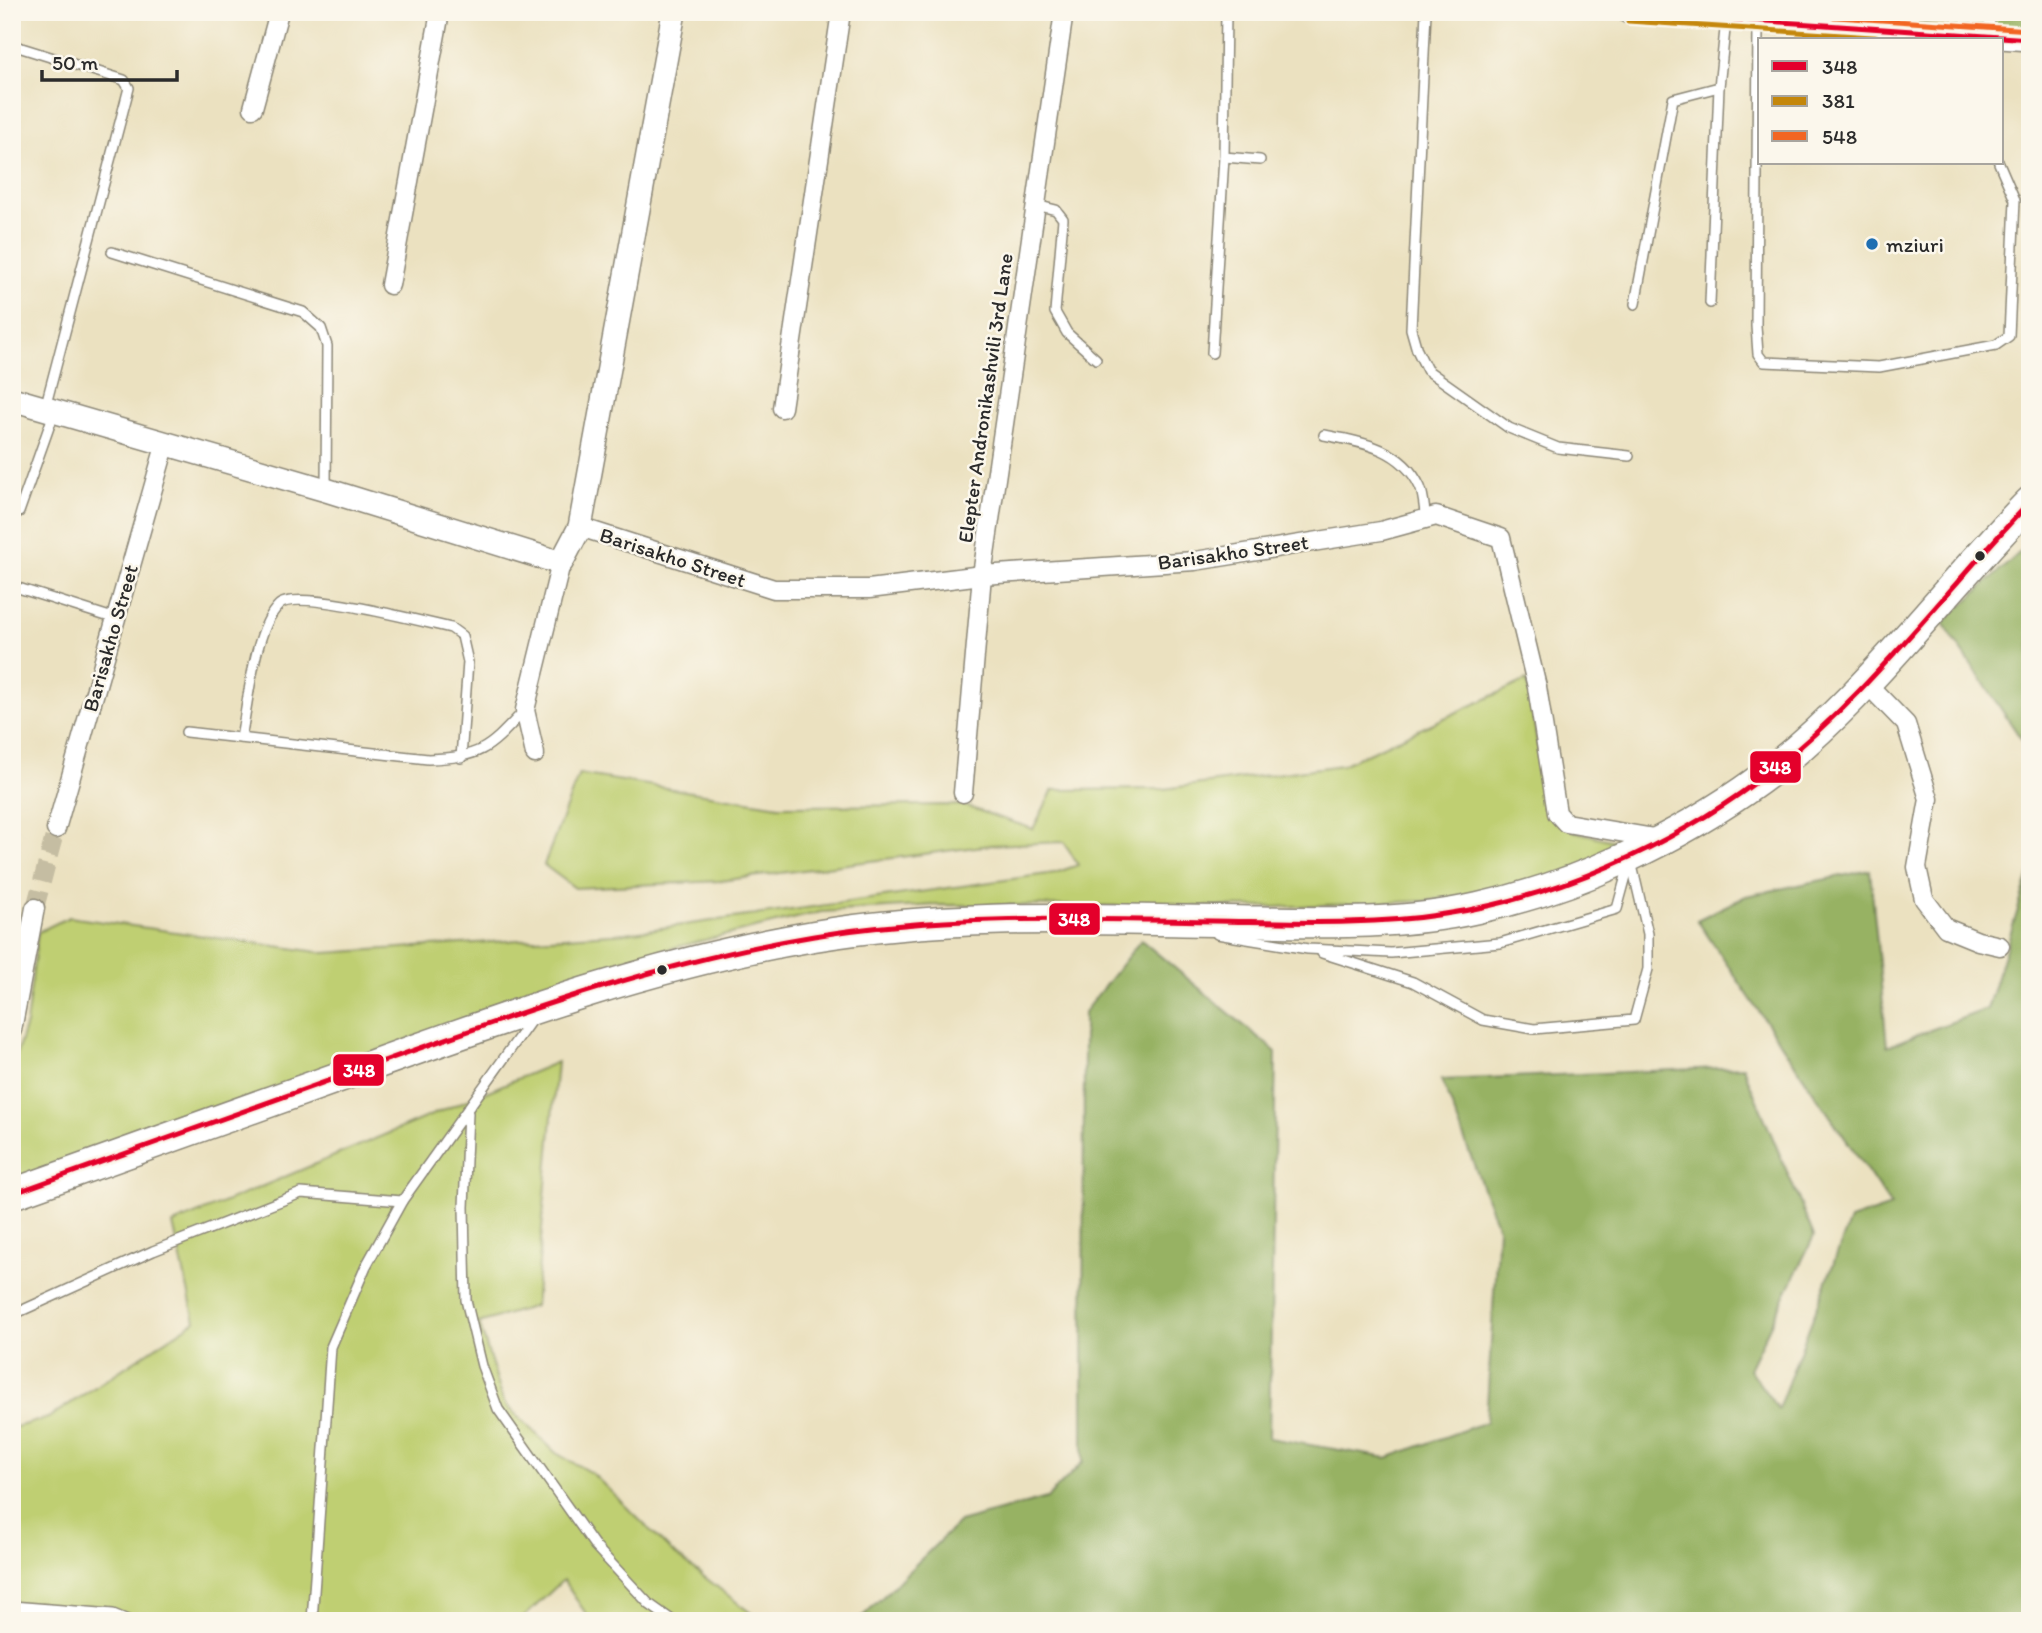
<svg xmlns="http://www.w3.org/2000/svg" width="2042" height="1633" font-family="Itim,sans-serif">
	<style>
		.green { fill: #bfcf72; stroke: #757d4e; stroke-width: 2 }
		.forest { fill: #97b264; stroke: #616e48; stroke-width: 2 }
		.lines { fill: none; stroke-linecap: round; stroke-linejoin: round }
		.street-tunnel { stroke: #c5bda2; stroke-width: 18; stroke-dasharray: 18 9; stroke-linecap: butt }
		.lane-casing { stroke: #8b8676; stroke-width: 12 }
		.street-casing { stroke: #8b8676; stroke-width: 21 }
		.secondary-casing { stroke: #8b8676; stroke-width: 26 }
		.highway-casing { stroke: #8b8676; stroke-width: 33 }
		.lane { stroke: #fff; stroke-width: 9 }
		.street { stroke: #fff; stroke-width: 18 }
		.secondary { stroke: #fff; stroke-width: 23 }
		.highway { stroke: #fff; stroke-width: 30 }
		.bus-1-casing { stroke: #fbf7ec; stroke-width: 10 }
		.bus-2-casing { stroke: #fbf7ec; stroke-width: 10 }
		.bus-3-casing { stroke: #fbf7ec; stroke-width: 10 }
		.bus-1 { stroke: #e4002b; stroke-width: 5 }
		.bus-2 { stroke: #c4870b; stroke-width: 5 }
		.bus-3 { stroke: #f26522; stroke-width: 5 }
		.poi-dot { fill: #1f6fb2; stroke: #fbf7ec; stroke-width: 2.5 }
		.bus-dot { fill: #2b2b2b; stroke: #fbf7ec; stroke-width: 2.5 }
		.labels { text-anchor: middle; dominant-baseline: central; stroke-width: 5; stroke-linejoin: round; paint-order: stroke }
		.poi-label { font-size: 21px; fill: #2b2b2b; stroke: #fbf7ec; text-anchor: start }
		.street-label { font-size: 21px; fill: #2b2b2b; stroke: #fbf7ec }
		.line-badge { stroke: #fbf7ec; stroke-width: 2.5 }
		.badge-label { font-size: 19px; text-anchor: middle; font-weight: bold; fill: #fff }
	</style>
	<rect width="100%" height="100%" fill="#fbf7ec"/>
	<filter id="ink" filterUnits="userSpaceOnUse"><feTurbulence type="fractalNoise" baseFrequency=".0143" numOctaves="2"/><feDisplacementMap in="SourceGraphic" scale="14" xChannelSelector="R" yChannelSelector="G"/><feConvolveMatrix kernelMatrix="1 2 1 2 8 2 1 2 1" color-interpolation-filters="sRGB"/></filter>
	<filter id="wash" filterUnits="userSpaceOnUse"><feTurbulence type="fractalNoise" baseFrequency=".00686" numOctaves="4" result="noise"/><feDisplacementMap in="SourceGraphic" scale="28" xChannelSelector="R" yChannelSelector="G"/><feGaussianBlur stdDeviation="1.57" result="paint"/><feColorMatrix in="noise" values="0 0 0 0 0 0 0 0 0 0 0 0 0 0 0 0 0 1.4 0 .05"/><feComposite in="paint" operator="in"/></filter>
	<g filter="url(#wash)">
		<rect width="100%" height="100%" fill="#ebe1c0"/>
		<g class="green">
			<path d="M1527 680 1549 815 1573 831 1626 844 1564 874 1490 892 1425 901 1276 907 937 905 821 912 623 960 12 1186V1069L26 1024 38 932 69 917 325 953 626 933 1055 873 1078 865 1064 842 991 845 720 881 575 888 544 865 579 774 779 806 962 805 1033 829 1053 790 1164 789 1342 765Z"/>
			<path d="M557 1062 535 1306 479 1323 504 1403 556 1453 593 1474 671 1551 761 1621H591L563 1580 520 1621H12V1428L48 1418 195 1321 173 1224Z"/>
		</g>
		<g class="forest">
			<path d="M1815 12H2030V30Z"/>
			<path d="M2030 543V752L1943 623Z"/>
			<path d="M1870 870 1887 1046 1987 1009 2030 871V1621H858L959 1522 1047 1498 1083 1462 1084 1012 1141 940 1276 1052 1269 1438 1387 1458 1486 1422 1498 1228 1442 1080 1743 1067 1814 1236 1749 1369 1778 1409 1850 1220 1891 1206 1697 920 1746 896Z"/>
		</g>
	</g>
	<g filter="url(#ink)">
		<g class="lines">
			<path class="street-tunnel" d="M35 908 56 829"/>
			<g class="lane-casing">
				<g id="lane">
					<path d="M1226 12 1224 157 1260 160"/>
					<path d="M1426 12 1411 329 1417 350 1427 370 1509 428 1558 448 1629 456"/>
					<path d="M1758 23 1756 326 1758 354 1764 362 1879 367 1996 345 2009 336 2015 200 1999 163"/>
					<path d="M1988 35 1990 18 1995 12"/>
					<path d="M12 45 124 80 129 88 45 408"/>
					<path d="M1036 205 1056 210 1063 219 1055 312 1067 333 1096 359"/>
					<path d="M112 252 303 312 321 328 327 346 326 489"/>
					<path d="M1710 303 1719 87"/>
					<path d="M1635 304 1673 99 1719 87 1726 20"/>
					<path d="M1212 353 1224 157"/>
					<path d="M1324 435C1362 442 1402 448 1420 487 1424 496 1424 509 1426 519"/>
					<path d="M19 512 54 413"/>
					<path d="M12 586 116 619"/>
					<path d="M186 732 428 759C483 757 488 749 525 710"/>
					<path d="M241 738C248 704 254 629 279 605 296 588 423 622 451 628L462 636 468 662 461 758"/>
					<path d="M1217 934 1308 949 1391 953 1500 943 1617 909 1629 865"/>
					<path d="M12 948 27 951"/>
					<path d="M1322 953 1413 982 1483 1020 1534 1029 1634 1020 1648 969V934L1631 861"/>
					<path d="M468 1113 464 1207 466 1300 482 1366 498 1409 595 1546 649 1604 673 1621"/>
					<path d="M12 1315 153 1251 301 1193 402 1201"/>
					<path d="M12 1606 113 1614 130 1621"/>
					<path d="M312 1621 331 1347 366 1266 402 1201 532 1019"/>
				</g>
			</g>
			<g class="street-casing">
				<g id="street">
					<path d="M253 108 279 12"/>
					<path d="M390 285 440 12"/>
					<path d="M782 408 841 12"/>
					<path d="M580 527 774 589H869L982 575 1195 561 1381 531 1436 516 1501 538 1537 687 1557 813 1566 823 1660 839"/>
					<path d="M1866 683 1906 724 1929 799 1917 867 1924 899 1946 928 1978 941 2000 946"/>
					<path d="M535 754 525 710 561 563"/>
					<path d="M963 793 982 575 1064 12"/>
					<path d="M56 829 165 446"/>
					<path d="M12 1030 35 908"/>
				</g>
			</g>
			<g class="secondary-casing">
				<g id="secondary">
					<path d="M1629 12 2030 39"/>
					<path d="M12 399 326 490 561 563 580 527 674 12"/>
				</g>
			</g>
			<g class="highway-casing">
				<path id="highway" d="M12 1194C131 1152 249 1109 367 1067 514 1014 659 962 814 936 949 913 1087 919 1224 921 1308 922 1395 927 1478 908 1576 887 1678 839 1759 780 1863 703 1939 594 2030 502"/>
			</g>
			<use href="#lane" class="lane"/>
			<use href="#street" class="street"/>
			<use href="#secondary" class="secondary"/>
			<use href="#highway" class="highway"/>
			<g class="bus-1-casing">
				<g id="bus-1">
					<path d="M1633 12 2030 39"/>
					<path d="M12 1194C134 1151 256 1107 378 1063 520 1012 664 961 814 936 946 914 1080 919 1213 921 1290 922 1369 926 1445 914 1557 897 1669 847 1759 780 1863 703 1941 595 2030 502"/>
				</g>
			</g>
			<g class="bus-2-casing">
				<path id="bus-2" d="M1628 21 1918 40"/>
			</g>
			<g class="bus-3-casing">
				<path id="bus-3" d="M1763 12 2030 30"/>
			</g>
			<use href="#bus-1" class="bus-1"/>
			<use href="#bus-2" class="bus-2"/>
			<use href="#bus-3" class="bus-3"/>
		</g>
	</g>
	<circle class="poi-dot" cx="1872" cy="244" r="7"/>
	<g class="bus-dot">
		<circle cx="1980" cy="556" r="6"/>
		<circle cx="662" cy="970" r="6"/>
	</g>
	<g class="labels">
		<g class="poi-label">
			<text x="1886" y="244">mziuri</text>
		</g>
		<g class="street-label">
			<text transform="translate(985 398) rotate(-82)">Elepter Andronikashvili 3rd Lane</text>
			<text transform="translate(1233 552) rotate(-8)">Barisakho Street</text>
			<text transform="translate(673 557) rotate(18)">Barisakho Street</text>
			<text transform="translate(110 638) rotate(-74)">Barisakho Street</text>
		</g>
	</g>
	<g class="line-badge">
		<rect x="1749" y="750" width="53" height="34" rx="7" fill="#e4002b"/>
		<rect x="1048" y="902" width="53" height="34" rx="7" fill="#e4002b"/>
		<rect x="332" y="1053" width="53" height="34" rx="7" fill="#e4002b"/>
	</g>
	<g class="badge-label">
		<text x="1775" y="774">348</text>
		<text x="1074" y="926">348</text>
		<text x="359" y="1077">348</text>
	</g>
	<rect width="2042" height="1633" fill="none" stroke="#fbf7ec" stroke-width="42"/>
	<rect x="1758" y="38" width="245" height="126" fill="#fbf7ec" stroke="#a8a59f" stroke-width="2"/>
	<rect x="1772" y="61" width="35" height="10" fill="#e4002b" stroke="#a8a59f" stroke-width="2"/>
	<text x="1822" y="74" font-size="21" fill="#2b2b2b">348</text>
	<rect x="1772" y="96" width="35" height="10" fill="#c4870b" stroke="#a8a59f" stroke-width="2"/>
	<text x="1822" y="108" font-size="21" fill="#2b2b2b">381</text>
	<rect x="1772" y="131" width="35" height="10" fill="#f26522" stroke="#a8a59f" stroke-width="2"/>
	<text x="1822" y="144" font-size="21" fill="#2b2b2b">548</text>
	<path d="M42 70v10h135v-10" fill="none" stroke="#2b2b2b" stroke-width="3.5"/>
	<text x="52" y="70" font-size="21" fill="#2b2b2b" stroke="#fbf7ec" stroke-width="5" paint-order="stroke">50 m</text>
</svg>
